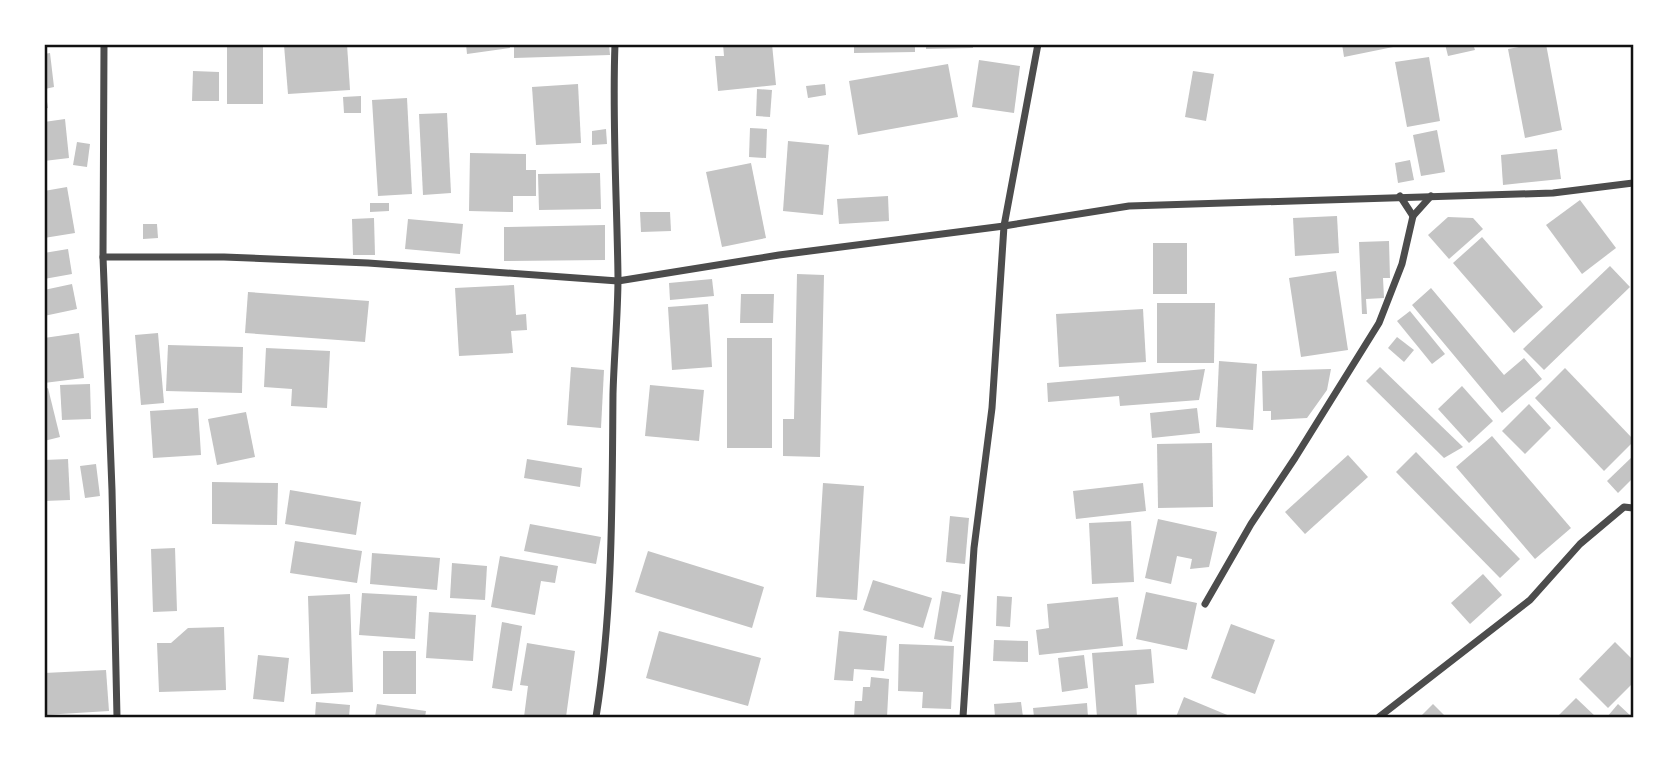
<svg xmlns="http://www.w3.org/2000/svg" width="1677" height="761" font-family="Roboto,sans-serif">
	<style>
		.building { fill: #c4c4c4 }
		.lines { fill: none; stroke-linecap: round; stroke-linejoin: round }
		.minor { stroke: #4c4c4c; stroke-width: 7 }
		.neatline { fill: none; stroke: #111; stroke-width: 2.5 }
	</style>
	<rect width="100%" height="100%" fill="#fff"/>
	<g class="building">
		<rect x="227" y="44" width="36" height="60"/>
		<path d="M300 44H347L350 90 288 94 284 45Z"/>
		<path d="M466 44H509L510 48 467 54Z"/>
		<path d="M514 44H609L610 55 514 58Z"/>
		<path d="M723 44H772L776 85 718 91 715 56H724Z"/>
		<path d="M854 44H915V52L854 53Z"/>
		<path d="M926 44H973V48L926 49Z"/>
		<path d="M1342 44H1403V45L1344 57Z"/>
		<path d="M1445 44H1473L1475 50 1448 56Z"/>
		<path d="M1536 44H1546L1562 130 1525 138 1508 49Z"/>
		<path d="M50 53 54 87 45 89 48 108 44 109V54Z"/>
		<path d="M1429 57 1440 121 1407 127 1395 62Z"/>
		<path d="M979 60 1020 66 1014 113 972 107Z"/>
		<path d="M948 64 958 117 858 135 849 81Z"/>
		<path d="M193 71 219 72V101H192Z"/>
		<path d="M1193 71 1214 74 1206 121 1185 117Z"/>
		<path d="M578 84 581 143 536 145 532 87Z"/>
		<path d="M825 84 826 95 808 98 806 86Z"/>
		<path d="M757 89 772 90 770 117 756 116Z"/>
		<path d="M361 96V113H344L343 97Z"/>
		<path d="M407 98 412 194 378 196 372 100Z"/>
		<path d="M447 113 451 193 423 195 419 114Z"/>
		<path d="M65 119 69 158 44 161V122Z"/>
		<path d="M750 128 767 129 766 158 749 157Z"/>
		<path d="M606 129 607 144 592 145V131Z"/>
		<path d="M1437 130 1445 172 1421 176 1413 135Z"/>
		<path d="M788 141 829 145 823 215 783 211Z"/>
		<path d="M77 142 90 144 87 167 73 165Z"/>
		<path d="M1557 149 1561 179 1503 185 1501 155Z"/>
		<path d="M470 153 526 154V170H536V196H513V212L469 211Z"/>
		<path d="M1410 160 1414 180 1398 183 1395 163Z"/>
		<path d="M751 163 766 238 722 247 706 172Z"/>
		<path d="M600 173 601 209 539 210 538 174Z"/>
		<path d="M67 187 75 233 44 238V191Z"/>
		<path d="M888 196 889 221 839 224 837 199Z"/>
		<path d="M1580 200 1616 248 1582 274 1546 225Z"/>
		<path d="M370 203H389V211L370 212Z"/>
		<path d="M640 212H670L671 231 641 232Z"/>
		<path d="M1337 216 1339 253 1295 256 1293 218Z"/>
		<path d="M1448 217 1473 218 1483 229 1449 259 1428 235Z"/>
		<path d="M374 218 375 255H353L352 219Z"/>
		<path d="M408 219 463 224 460 254 405 249Z"/>
		<path d="M143 224H157L158 238 143 239Z"/>
		<path d="M605 225V260L504 261V227Z"/>
		<path d="M1482 237 1543 307 1514 333 1453 263Z"/>
		<path d="M1389 241 1390 278H1383L1384 298 1366 299 1367 314H1362L1359 242Z"/>
		<rect x="1153" y="243" width="34" height="51"/>
		<path d="M68 249 72 274 44 279V253Z"/>
		<path d="M1610 266 1630 287 1544 370 1523 349Z"/>
		<path d="M1336 271 1348 350 1301 357 1289 278Z"/>
		<path d="M797 274 824 275 820 457 783 456V419H794Z"/>
		<path d="M712 279 714 296 670 300 669 283Z"/>
		<path d="M72 284 77 309 44 316V290Z"/>
		<path d="M514 285 516 315 526 314 527 330 511 331 513 353 459 356 455 288Z"/>
		<path d="M1431 288 1504 375 1524 358 1542 379 1502 413 1412 305Z"/>
		<path d="M248 292 369 301 365 342 245 333Z"/>
		<path d="M741 294H774L773 323H740Z"/>
		<path d="M1157 303H1215L1214 363H1157Z"/>
		<path d="M708 304 712 367 672 370 668 307Z"/>
		<path d="M1143 309 1146 362 1059 367 1056 314Z"/>
		<path d="M1410 311 1445 354 1432 364 1397 321Z"/>
		<path d="M79 333 84 378 44 383V338Z"/>
		<path d="M158 333 164 403 141 405 135 335Z"/>
		<path d="M1397 337 1414 350 1404 362 1388 348Z"/>
		<rect x="727" y="338" width="45" height="110"/>
		<path d="M168 345 243 347 242 393 166 391Z"/>
		<path d="M266 348 330 351 327 408 291 406 292 389 264 387Z"/>
		<path d="M1219 361 1257 364 1253 430 1216 427Z"/>
		<path d="M571 367 604 370 601 428 567 425Z"/>
		<path d="M1380 367 1463 447 1444 458 1366 381Z"/>
		<path d="M1565 368 1633 439V442L1604 471 1535 398Z"/>
		<path d="M1205 369 1199 400 1120 406 1119 396 1048 402 1047 383Z"/>
		<path d="M1331 369 1327 390 1307 418 1271 420V411H1263L1262 371Z"/>
		<path d="M90 384 91 419 62 420 60 385Z"/>
		<path d="M650 385 704 390 699 441 645 436Z"/>
		<path d="M1462 386 1493 421 1469 443 1438 409Z"/>
		<path d="M48 388 60 437 44 441V390Z"/>
		<path d="M1529 404 1551 428 1525 454 1502 431Z"/>
		<path d="M198 408 201 455 153 458 150 411Z"/>
		<path d="M1197 408 1200 433 1152 438 1150 413Z"/>
		<path d="M246 412 255 457 217 465 208 419Z"/>
		<path d="M1492 436 1571 528 1535 559 1456 467Z"/>
		<path d="M1212 443 1213 507 1158 508 1157 444Z"/>
		<path d="M1416 452 1520 559 1500 578 1396 472Z"/>
		<path d="M1348 455 1368 477 1305 534 1285 512Z"/>
		<path d="M1633 456V478L1618 493 1607 481Z"/>
		<path d="M68 459 70 500 44 501V460Z"/>
		<path d="M527 459 582 468 580 487 524 478Z"/>
		<path d="M96 464 100 496 85 498 80 466Z"/>
		<path d="M212 482 278 483 277 525 212 524Z"/>
		<path d="M823 483 864 486 857 600 816 597Z"/>
		<path d="M1143 483 1146 511 1076 519 1073 491Z"/>
		<path d="M290 490 361 502 356 535 285 524Z"/>
		<path d="M950 516 969 518 965 564 946 562Z"/>
		<path d="M1158 519 1217 532 1209 567 1190 569 1192 559 1177 556 1171 584 1145 578Z"/>
		<path d="M1131 521 1134 582 1092 584 1089 523Z"/>
		<path d="M530 524 601 537 596 564 524 551Z"/>
		<path d="M295 541 362 551 357 583 290 573Z"/>
		<path d="M175 548 177 611 153 612 151 549Z"/>
		<path d="M648 551 764 587 752 628 635 592Z"/>
		<path d="M372 553 440 558 437 590 370 584Z"/>
		<path d="M500 556 558 566 555 583 541 581 535 615 491 607Z"/>
		<path d="M452 563 487 566 485 600 450 598Z"/>
		<path d="M1483 574 1502 595 1470 624 1451 603Z"/>
		<path d="M873 580 932 598 923 628 863 610Z"/>
		<path d="M942 591 961 595 952 642 934 639Z"/>
		<path d="M1146 592 1197 603 1187 650 1136 639Z"/>
		<path d="M362 593 417 596 415 639 359 635Z"/>
		<path d="M350 594 353 692 311 694 308 596Z"/>
		<path d="M997 596 1012 597 1010 627 996 626Z"/>
		<path d="M1118 597 1123 646 1039 655 1036 630 1049 628 1047 604Z"/>
		<path d="M429 612 476 615 473 661 426 658Z"/>
		<path d="M502 622 522 626 512 691 492 688Z"/>
		<path d="M1231 624 1275 640 1255 694 1211 678Z"/>
		<path d="M224 627 226 690 159 692 157 643H171L188 628Z"/>
		<path d="M659 631 761 658 748 706 646 678Z"/>
		<path d="M839 631 887 636 884 671 854 669 853 681 834 680Z"/>
		<path d="M994 640 1028 641V662L993 661Z"/>
		<path d="M1615 642 1633 660V683L1608 708 1579 679Z"/>
		<path d="M527 643 575 651 566 717H524L528 686 520 685Z"/>
		<path d="M899 644 954 646 951 709 922 708 923 692 898 691Z"/>
		<path d="M1151 649 1154 683 1135 685 1137 717H1097L1092 653Z"/>
		<rect x="383" y="651" width="33" height="43"/>
		<path d="M258 655 289 658 284 702 253 699Z"/>
		<path d="M1084 655 1088 688 1062 692 1058 658Z"/>
		<path d="M106 670 109 711 44 715V673Z"/>
		<path d="M871 677 889 679 887 717H854L855 701H862L863 687H870Z"/>
		<path d="M1184 697 1232 717H1176Z"/>
		<path d="M1576 698 1596 717H1557Z"/>
		<path d="M316 702 350 705 349 717H315Z"/>
		<path d="M1021 702 1023 717H995L994 704Z"/>
		<path d="M1087 703 1088 717H1034L1033 708Z"/>
		<path d="M377 704 426 711 425 717H375Z"/>
		<path d="M1433 704 1446 717H1420Z"/>
		<path d="M1618 704 1632 717H1607Z"/>
	</g>
	<g class="lines">
		<g class="minor">
			<path d="M104 44 103 257 112 490 117 717"/>
			<path d="M1400 196 1413 216"/>
			<path d="M103 257H224L368 263 618 281 779 255 1004 226 1129 206 1553 193 1633 183"/>
			<path d="M1205 604 1251 524 1295 458 1379 323 1402 264 1413 216 1431 196"/>
			<path d="M596 717C613 611 612 502 613 394 614 355 618 316 618 277 617 199 612 122 615 44"/>
			<path d="M963 717 974 548 992 408 1004 226 1038 44"/>
			<path d="M1379 717 1530 600 1580 544 1624 507 1633 508"/>
		</g>
	</g>
	<rect width="1677" height="761" fill="none" stroke="#ffffff" stroke-width="91"/>
	<rect x="46" y="46" width="1586" height="670" class="neatline"/>
</svg>
